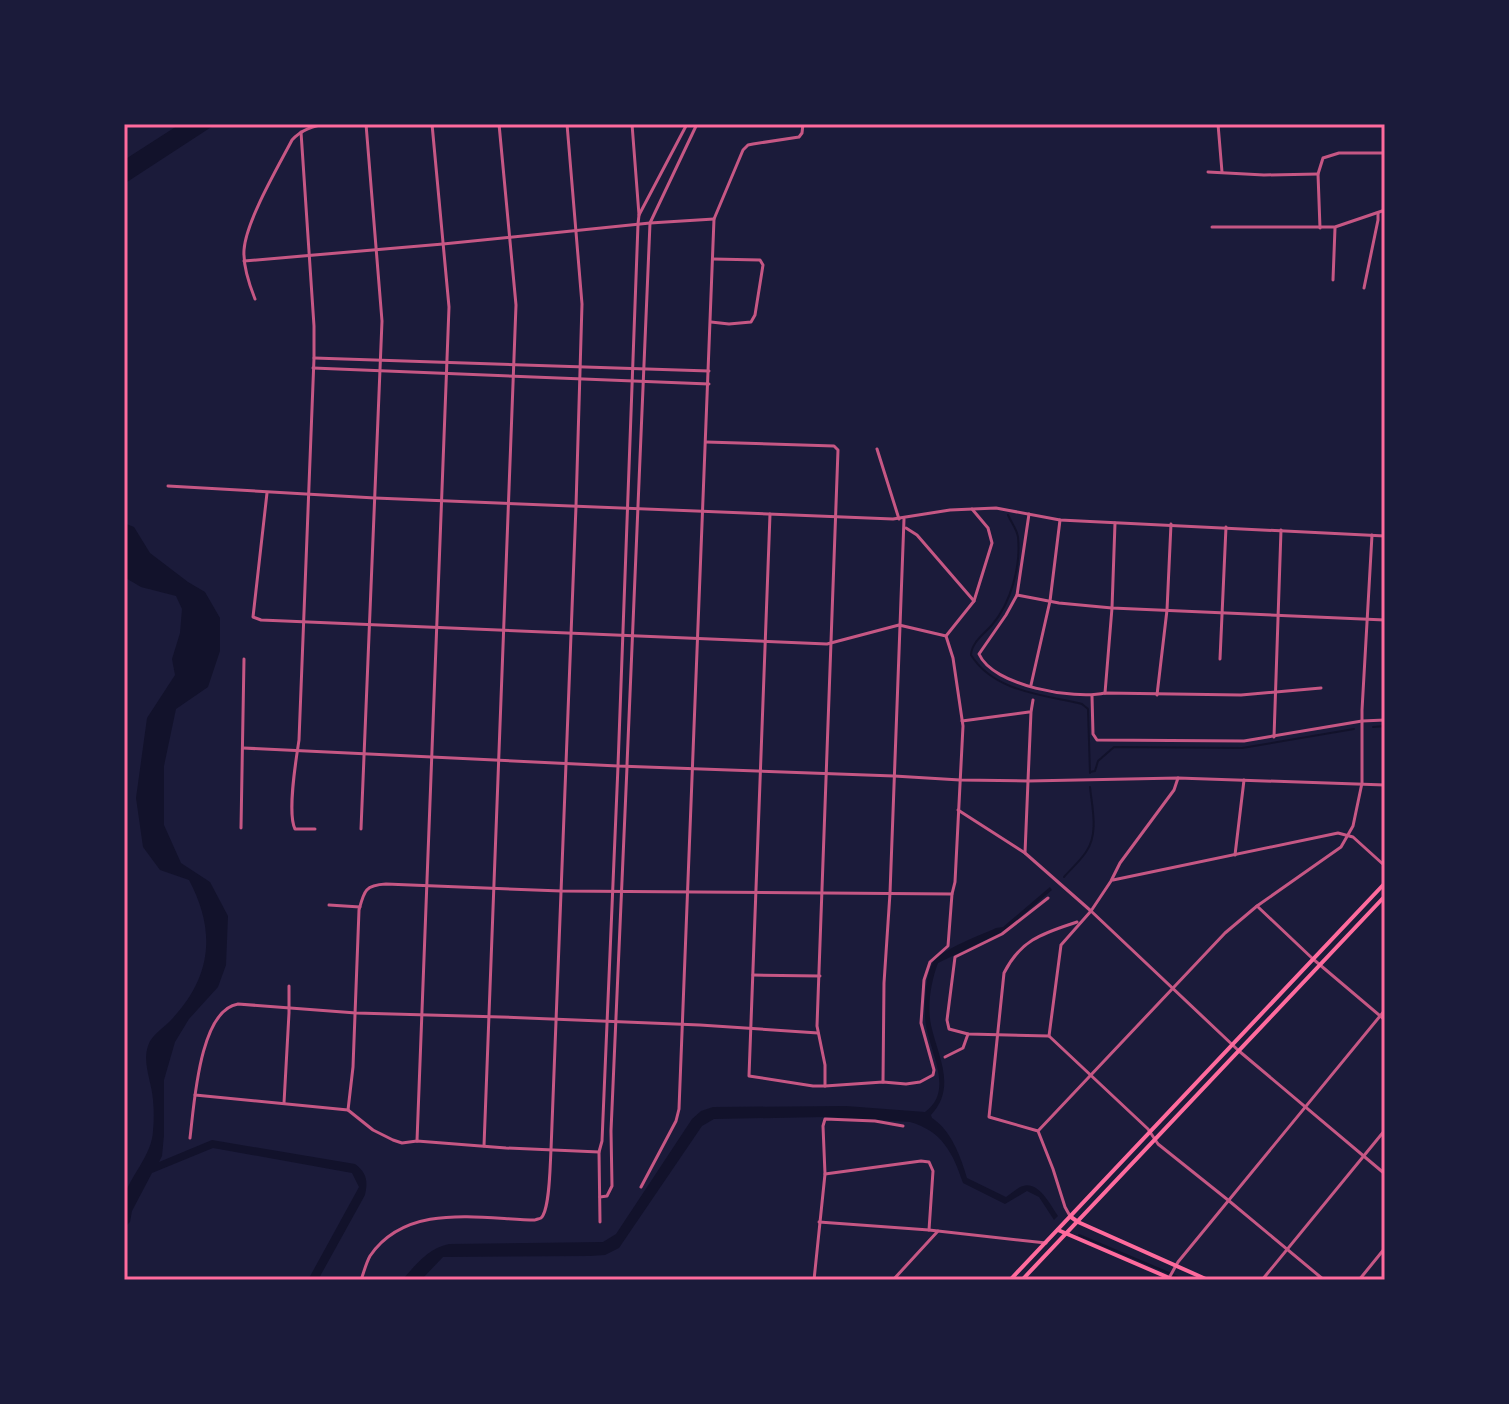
<svg xmlns="http://www.w3.org/2000/svg" width="1509" height="1404" font-family="'Titillium Web',sans-serif">
	<style>
		.water { fill: #12122b }
		.lines { fill: none; stroke-linecap: round; stroke-linejoin: round }
		.stream { stroke: #12122b; stroke-width: 2 }
		.minor { stroke: #c65784; stroke-width: 3 }
		.tertiary { stroke: #c65784; stroke-width: 3 }
		.secondary { stroke: #ff6b9d; stroke-width: 4 }
		.neatline { fill: none; stroke: #ff6b9d; stroke-width: 3 }
	</style>
	<rect width="100%" height="100%" fill="#1b1b3a"/>
	<g class="water">
		<path d="M180 124H216L124 184V160Z"/>
		<path d="M124 523 134 527 150 553 188 582 205 592 220 618V651L208 687 176 709 164 766V825L181 863 210 882 228 916 226 965 218 987 189 1019 175 1042 164 1080V1135L162 1156 159 1162 212 1140 355 1164C367 1173 368 1181 365 1195L318 1280H308L359 1187 352 1173 213 1148 152 1173 132 1211 130 1222 124 1228C124 1219 122 1206 124 1197 130 1176 152 1155 153 1131 154 1121 154 1110 153 1100 152 1083 142 1063 148 1046 151 1035 164 1028 172 1019 212 976 216 931 189 880L160 870 143 847 136 798 147 718 175 675 172 659 180 633 182 609 176 596 141 587 124 577Z"/>
		<path d="M1050 887 1052 890 1004 931 938 963C931 982 927 1005 931 1025 938 1057 957 1087 931 1115L932 1118C951 1130 961 1157 967 1178L1006 1197C1011 1194 1018 1187 1023 1186 1039 1181 1051 1206 1058 1216L1054 1220 1039 1197 1027 1191 1005 1204 963 1183C953 1153 942 1131 910 1122L826 1117 714 1119 702 1126 619 1248 605 1255 590 1256 443 1257 421 1280H402C416 1265 428 1248 449 1244L603 1242 616 1234 692 1119 701 1111 713 1107 846 1106 925 1112C954 1091 931 1055 926 1026 924 1013 925 1001 926 989 927 979 929 967 935 960 945 948 981 935 996 928L1003 927Z"/>
	</g>
	<g class="lines">
		<g class="stream">
			<path d="M1008 515C1011 522 1017 529 1018 537 1021 566 1011 603 992 625 983 635 972 642 971 655 994 692 1044 695 1082 704L1088 709 1090 773"/>
			<path d="M1373 727 1385 726"/>
			<path d="M1090 772 1095 771 1098 761 1114 747 1242 748 1354 729"/>
			<path d="M1064 877C1071 869 1080 861 1086 852 1099 834 1092 807 1090 787"/>
			<path d="M1079 1235 1169 1273"/>
			<path d="M1173 1275 1185 1280"/>
		</g>
		<g class="minor">
			<path d="M632 124 639 215"/>
			<path d="M1218 124 1222 172"/>
			<path d="M301 132 314 326V358L299 740C296 760 287 813 295 829H315"/>
			<path d="M1208 172 1264 175 1318 174"/>
			<path d="M1212 227H1335L1385 210"/>
			<path d="M1320 228 1318 174 1323 158 1339 153H1385"/>
			<path d="M244 261 443 244 650 223 714 219"/>
			<path d="M1333 280 1335 228"/>
			<path d="M1364 288 1378 220V213"/>
			<path d="M255 299C249 284 243 266 244 250 246 221 278 167 292 140 302 129 315 125 329 124"/>
			<path d="M711 322 729 324 751 322 755 315 763 265 760 260 713 259"/>
			<path d="M314 358 709 371"/>
			<path d="M313 368 709 384"/>
			<path d="M706 442 834 446 838 450 817 1026 825 1065V1086"/>
			<path d="M877 449 899 519"/>
			<path d="M168 486 375 498 893 519 950 510 996 508 1060 520 1385 536"/>
			<path d="M267 493 253 617 261 620 827 644 899 625 946 636"/>
			<path d="M770 514 749 1076 813 1086H825L883 1082 906 1084 920 1082 933 1075 934 1070 921 1023 924 980 930 962 948 946 952 894 955 882 963 726 953 658 946 636 974 601 992 543 988 528 972 509"/>
			<path d="M1029 514 1017 595 1006 615 979 654C993 686 1074 700 1105 693L1241 695 1321 688"/>
			<path d="M906 528 917 535 974 601"/>
			<path d="M1017 595 1059 603 1112 608 1385 620"/>
			<path d="M1220 659 1226 527"/>
			<path d="M1031 685 1050 601 1060 520"/>
			<path d="M1105 693 1112 608 1115 523"/>
			<path d="M1157 695 1167 610 1171 524"/>
			<path d="M1092 696 1093 734 1097 740 1244 741 1362 721 1385 720"/>
			<path d="M962 721 1029 712"/>
			<path d="M1274 737 1281 530"/>
			<path d="M243 748 618 766 602 1141 599 1152 600 1222"/>
			<path d="M1028 781 1031 712 1033 700"/>
			<path d="M958 810 1025 853"/>
			<path d="M241 828 244 659"/>
			<path d="M361 829 382 321 366 124"/>
			<path d="M1235 855 1244 780"/>
			<path d="M1113 880 1338 833 1353 837 1385 866"/>
			<path d="M1048 898 1002 934 955 957 947 1020 949 1029 968 1034 1049 1036 1061 945 1091 911 1111 881 1120 863 1174 790 1178 778"/>
			<path d="M329 905 360 907"/>
			<path d="M1257 906 1313 959 1385 1020"/>
			<path d="M753 975 820 976"/>
			<path d="M1049 1036 1148 1129 1158 1144 1228 1200 1324 1280"/>
			<path d="M1239 1051 1385 1174"/>
			<path d="M945 1057 963 1048 968 1034"/>
			<path d="M883 1082 884 983 890 893 904 519"/>
			<path d="M195 1095 348 1110 373 1130 393 1140 402 1143 417 1141 506 1148 599 1152"/>
			<path d="M284 1103 289 1013V986"/>
			<path d="M348 1110 353 1067 359 910C364 891 365 885 386 884L561 891 952 894"/>
			<path d="M1038 1131 1225 933 1257 906 1341 847 1353 826 1362 783V710L1372 535"/>
			<path d="M190 1138C194 1107 199 1010 238 1004L356 1013 501 1017 700 1025 818 1033"/>
			<path d="M417 1141 449 307 432 124"/>
			<path d="M484 1146 516 305 499 124"/>
			<path d="M825 1174 921 1161 929 1162 933 1171 929 1230"/>
			<path d="M641 1187 676 1121 679 1109 714 219 743 150 748 145 753 144 799 137 802 133 803 124"/>
			<path d="M600 1197 607 1196 612 1186 611 1131 627 767"/>
			<path d="M1070 1216 1065 1207 1053 1169 1038 1131 989 1117 1004 973C1021 939 1044 933 1077 922"/>
			<path d="M819 1222 929 1230 1046 1243"/>
			<path d="M1169 1278 1178 1262 1385 1010"/>
			<path d="M361 1280C364 1272 366 1263 370 1256 407 1202 480 1219 535 1220 537 1219 539 1219 541 1218 550 1210 550 1164 551 1150L576 506 582 304 567 124"/>
			<path d="M814 1280 825 1174 823 1126 825 1119 875 1121 903 1126"/>
			<path d="M893 1280 938 1231"/>
			<path d="M1262 1280 1385 1130"/>
			<path d="M1359 1280 1385 1248"/>
		</g>
		<g class="tertiary">
			<path d="M687 124 639 215 638 224 618 766 894 776 960 780 1028 781 1178 778 1385 785"/>
			<path d="M627 765 650 223 697 124"/>
			<path d="M1028 781 1025 853 1091 911 1239 1051"/>
		</g>
		<g class="secondary">
			<path d="M1071 1217 1078 1222 1208 1280"/>
			<path d="M1058 1230 1174 1280"/>
			<path d="M1010 1280 1385 883"/>
			<path d="M1022 1280 1385 896"/>
		</g>
	</g>
	<rect width="1509" height="1404" fill="none" stroke="#1b1b3a" stroke-width="252"/>
	<rect x="126" y="126" width="1257" height="1152" class="neatline"/>
</svg>
